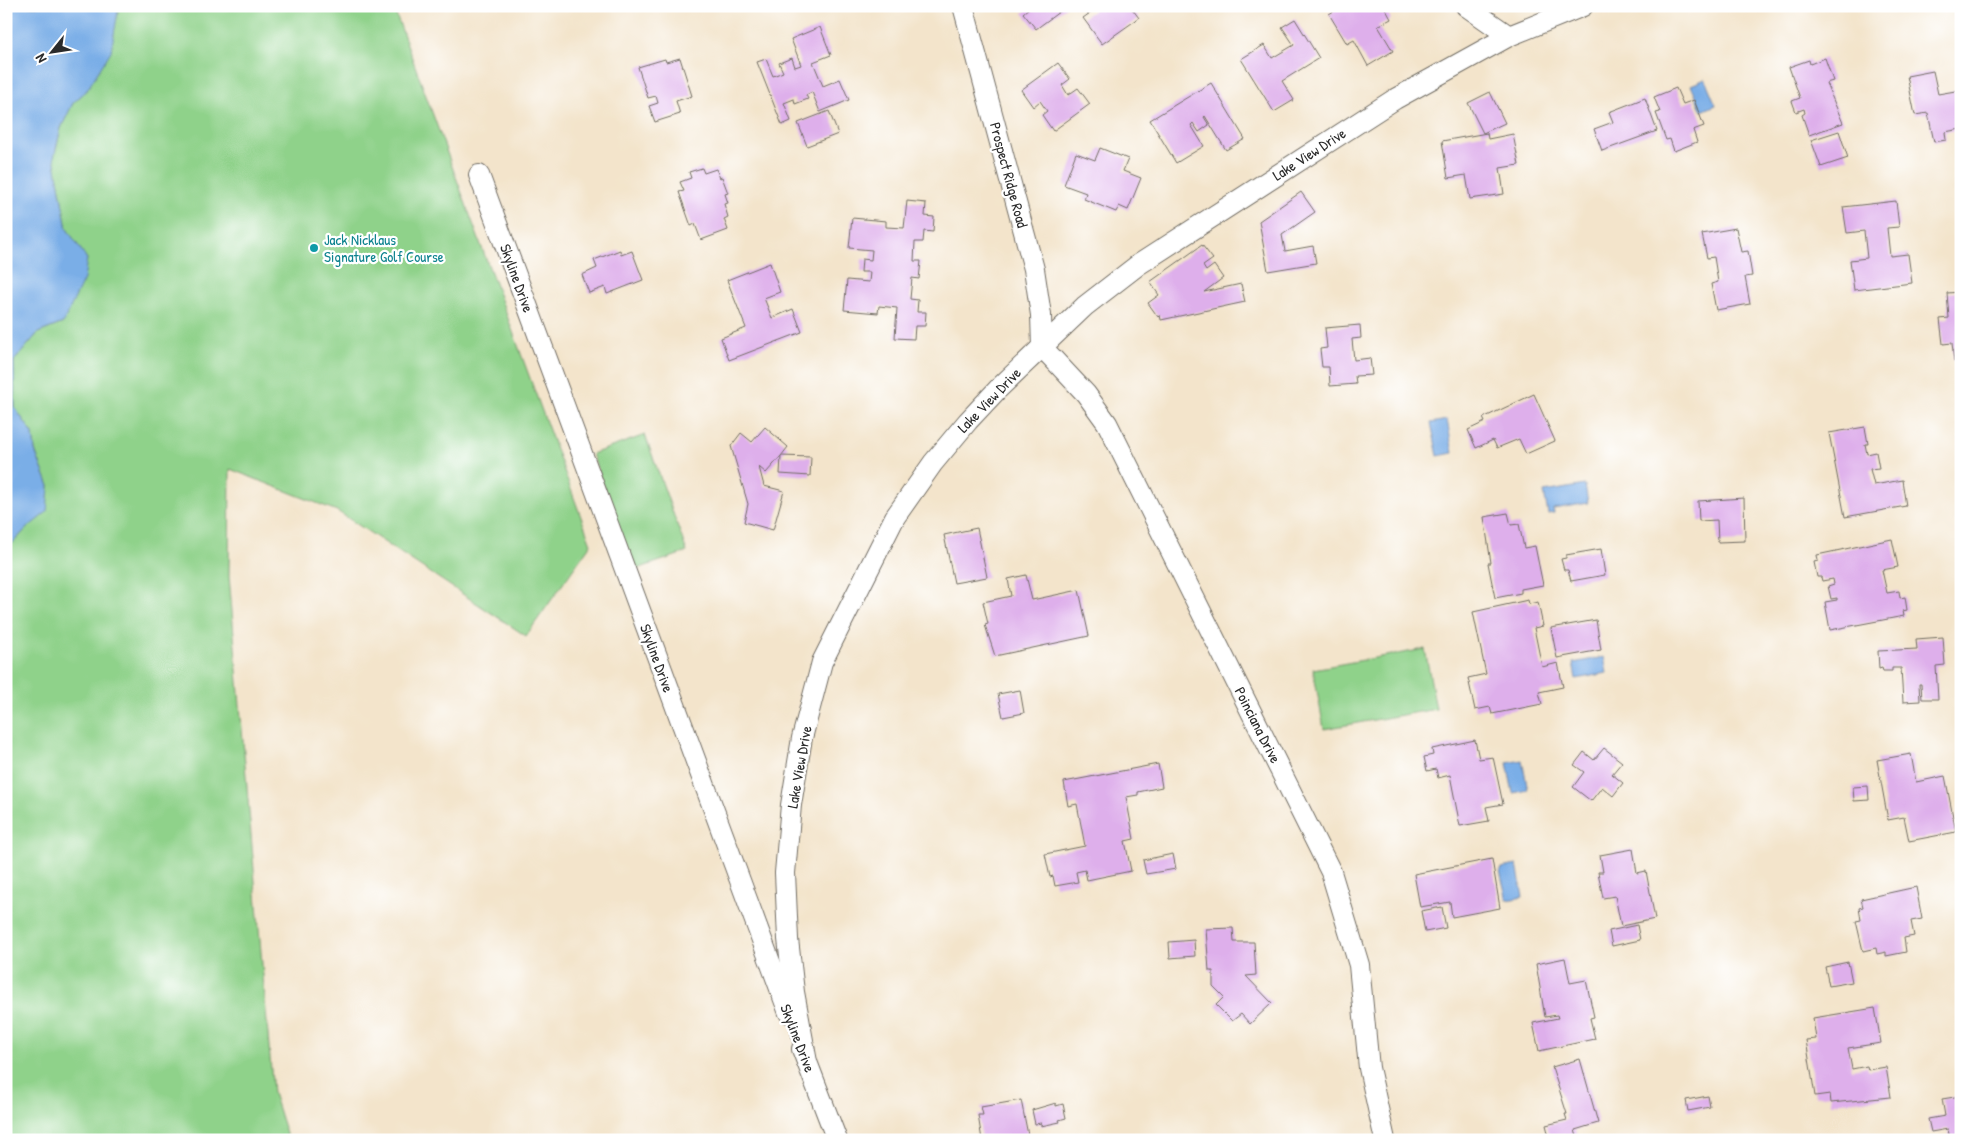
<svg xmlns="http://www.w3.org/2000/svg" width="1967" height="1146" font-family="'Patrick Hand',sans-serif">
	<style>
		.green { fill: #8fd28a; stroke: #5d7e5a }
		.water { fill: #7aaee7; stroke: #526c89 }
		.building { fill: #deafeb }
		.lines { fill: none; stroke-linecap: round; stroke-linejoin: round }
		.minor-casing { stroke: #716c63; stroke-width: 22 }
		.minor { stroke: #fff; stroke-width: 20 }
		.culture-dot { fill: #0f9aa8; stroke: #fff; stroke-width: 2 }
		.labels { text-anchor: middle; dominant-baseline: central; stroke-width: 4.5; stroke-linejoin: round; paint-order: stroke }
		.street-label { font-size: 15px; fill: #2b2b2b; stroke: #fff }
		.culture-label { font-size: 15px; fill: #0d838f; stroke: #fff; text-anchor: start }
	</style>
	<rect width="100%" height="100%" fill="#fff"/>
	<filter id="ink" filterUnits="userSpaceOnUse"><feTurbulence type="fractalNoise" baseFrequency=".02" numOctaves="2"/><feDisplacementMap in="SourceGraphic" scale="10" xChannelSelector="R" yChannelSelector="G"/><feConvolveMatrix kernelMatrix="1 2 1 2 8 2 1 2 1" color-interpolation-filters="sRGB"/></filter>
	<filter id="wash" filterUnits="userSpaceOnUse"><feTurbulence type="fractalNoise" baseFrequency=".0096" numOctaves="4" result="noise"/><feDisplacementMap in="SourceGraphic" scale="20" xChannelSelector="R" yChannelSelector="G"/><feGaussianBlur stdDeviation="1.12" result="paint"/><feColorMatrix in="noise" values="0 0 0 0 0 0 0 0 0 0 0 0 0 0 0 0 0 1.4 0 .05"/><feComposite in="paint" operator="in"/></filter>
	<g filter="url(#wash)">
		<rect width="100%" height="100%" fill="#f3e4cb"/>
		<g class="green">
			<path d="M6 6H393L591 544 526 636 337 511 230 469 229 576 273 1093 288 1140H6V550L26 529 46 512 49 486 35 451 33 434 15 408 14 361 38 333 63 323 87 259 67 229 54 157 61 128 73 103 87 90Z"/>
			<path d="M645 435 687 552 634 570 592 454Z"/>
			<path d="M1425 649 1436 709 1324 729 1313 669Z"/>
		</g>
		<g class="water">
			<path d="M6 6H119L111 51 87 90 73 103 61 128 54 157 67 229 87 259 84 279 63 323 38 333 14 361 15 408 33 434 35 451 49 486 47 512 26 529 6 550Z"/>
			<path d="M1705 79 1716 105 1702 111 1691 85Z"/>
			<path d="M1447 420 1453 453 1438 456 1431 423Z"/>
			<path d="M1585 485 1588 503 1553 509 1554 513 1548 514 1544 492Z"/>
			<path d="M1604 657 1607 673 1576 679 1573 663Z"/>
			<path d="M1522 760 1528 790 1513 793 1507 763Z"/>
			<path d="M1517 865 1523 897 1507 900 1500 871 1501 868Z"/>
		</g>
		<g id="blocks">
			<g class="building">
				<path d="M1031 6H1067L1036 29 1023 13Z"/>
				<path d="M1100 6H1130L1139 18 1102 44 1083 18Z"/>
				<path d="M1331 6H1384L1391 19 1378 26 1393 51 1368 66 1354 40 1347 44 1329 14 1334 11Z"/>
				<path d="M1295 19 1319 58 1282 81 1294 100 1274 112 1241 59 1264 45 1272 58 1294 45 1282 27Z"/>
				<path d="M820 27 831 55 813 62 823 86 840 79 849 100 820 112 812 92 806 95 808 99 795 104 794 99 784 103 791 121 782 125 757 62 766 59 773 76 783 72 779 63 792 58 795 67 801 65 791 39Z"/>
				<path d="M680 58 692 96 676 101 680 114 655 122 649 106 658 103 656 96 648 98 638 67 665 59 666 62Z"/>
				<path d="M1825 58 1833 81 1826 83 1843 123 1809 135 1802 115 1805 113 1804 109 1796 112 1792 101 1800 98 1789 67 1809 60 1810 64Z"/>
				<path d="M1058 63 1070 79 1062 85 1068 95 1078 88 1090 104 1053 131 1042 115 1047 111 1040 101 1033 107 1021 90Z"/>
				<path d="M1933 71 1938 94 1961 90V129L1945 132 1946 140 1934 142 1928 113 1915 115 1907 76Z"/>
				<path d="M1211 83 1245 139 1226 150 1205 116 1204 117 1209 125 1199 132 1193 123 1191 125 1204 146 1176 163 1150 120Z"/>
				<path d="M1676 88 1683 104 1694 100 1704 126 1693 130 1697 142 1674 151 1670 139 1666 140 1656 113 1660 112 1654 97Z"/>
				<path d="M1490 92 1505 123 1483 133 1468 103Z"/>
				<path d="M1645 98 1657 131 1602 151 1594 129 1613 122 1609 112Z"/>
				<path d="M829 111 838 134 807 146 798 123Z"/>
				<path d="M1839 131 1848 158 1821 167 1811 140Z"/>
				<path d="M1487 133 1488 139 1513 134 1519 165 1500 168 1504 194 1470 199 1466 175 1448 178 1442 141Z"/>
				<path d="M1100 148 1128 159 1123 171 1141 178 1128 210 1119 206 1116 212 1084 199 1086 193 1064 185 1076 153 1095 160Z"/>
				<path d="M702 168 704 173 716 169 720 178 722 177 728 193 725 194 728 203 724 204 728 217 724 219 728 230 701 240 695 224 691 226 679 192 684 191 680 182 691 178 689 172Z"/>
				<path d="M1301 192 1315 212 1282 235 1285 251 1313 246 1316 263 1268 271 1259 221Z"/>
				<path d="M907 201 926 203 925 216 934 217 933 232 924 231 923 242H915L914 261H921L919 279 912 278 910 299 918 300 917 312H926L925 326H915L914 339 895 338 897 308 879 306 878 313 844 310 847 280 869 282 870 272H861L862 259 871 260 872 250 849 248 852 218 886 221V227L904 228Z"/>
				<path d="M1896 201 1899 227 1887 228 1890 256 1908 254 1912 283 1854 290 1850 260 1867 258 1864 231 1847 233 1843 207Z"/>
				<path d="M1736 228 1741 252 1748 251 1752 276 1745 277 1750 304 1716 310 1711 284 1718 282 1714 257 1707 258 1702 234Z"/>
				<path d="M1202 245 1213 259 1203 266 1206 271 1214 265 1223 278 1204 292 1241 284 1245 302 1161 320 1160 315 1158 317 1148 303 1159 295 1150 282Z"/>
				<path d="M620 250 621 255 632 251 643 280 607 294 605 287 589 293 582 275 597 268 594 260Z"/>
				<path d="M770 263 780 292 764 298 772 318 793 309 802 332 729 360 721 338 746 328 727 280Z"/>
				<path d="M1961 292V362H1954L1952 343 1943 344 1940 319 1949 318 1947 293Z"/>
				<path d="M1360 325 1361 338 1352 339 1354 360 1370 358 1372 375 1355 376 1356 384 1330 386 1329 367H1322L1320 349 1327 348 1325 328Z"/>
				<path d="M1534 394 1555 441 1526 454 1519 439 1497 448 1493 440 1476 448 1468 430 1485 422 1483 418Z"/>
				<path d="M765 427 788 447 781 456 811 457 810 476 780 474 781 456 766 473 759 467 764 486 784 491 773 530 744 522 748 504 731 446 741 433 752 442Z"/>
				<path d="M1865 427 1868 444H1865L1867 454 1876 452 1879 468 1870 469 1874 485 1902 480 1906 506 1845 517 1829 433Z"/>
				<path d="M1744 498 1745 541 1718 542 1717 520 1699 521 1698 501Z"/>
				<path d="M1508 513 1511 525 1519 524 1524 548 1535 546 1543 585 1521 589V593L1495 598 1488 563H1491L1484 517Z"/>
				<path d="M977 528 987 577 954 583 944 535Z"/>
				<path d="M1892 539 1898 567 1882 570 1887 593 1899 591 1900 598 1905 597 1907 610 1903 611 1904 616 1830 630 1825 602 1837 600V598L1831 599 1828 586 1834 584 1833 579 1822 581 1821 577H1817L1814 562 1818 561 1817 555Z"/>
				<path d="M1601 549 1605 575 1571 581 1568 570H1564L1561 559 1566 558V555Z"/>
				<path d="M1026 575 1032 600 1079 590 1089 636 995 656 985 625 988 624 983 602 1011 596 1008 579Z"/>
				<path d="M1528 600 1529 604 1538 602 1543 626 1534 628 1542 667 1558 663 1563 687 1539 692 1542 704 1492 714 1490 707 1475 710 1468 678 1486 674 1473 612Z"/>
				<path d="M1596 620 1601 650 1557 658 1551 628Z"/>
				<path d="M1943 637 1945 665 1936 666 1938 699H1922L1921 684H1919L1920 701 1903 702 1901 668H1892V671H1883L1882 668 1879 669 1878 651 1917 649 1916 639Z"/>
				<path d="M1020 690 1024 713 1003 717 998 694Z"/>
				<path d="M1475 740 1479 759 1493 757 1503 804 1486 807 1489 821 1460 826 1450 775 1438 778 1436 769 1427 771 1424 757 1433 755 1432 749Z"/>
				<path d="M1604 748 1622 762 1612 774 1623 783 1613 796 1602 787 1591 801 1573 787 1584 772 1574 765 1584 752 1594 760Z"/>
				<path d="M1911 754 1916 782 1945 776 1956 832 1909 841 1904 817 1888 820 1877 760Z"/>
				<path d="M1158 764 1162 787 1138 792V795L1126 797 1134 839 1125 841 1131 871 1087 880 1085 870 1076 872 1078 882 1055 886 1053 876 1050 877 1045 854 1085 846 1077 804 1068 806 1064 782Z"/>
				<path d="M1868 786 1869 800 1854 801 1853 787Z"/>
				<path d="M1633 849 1637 873 1646 871 1655 919 1621 926 1615 896 1603 898 1598 872H1603L1600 855Z"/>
				<path d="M1173 854 1176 869 1146 874 1143 860Z"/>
				<path d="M1492 859 1500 908 1452 917 1450 902 1420 907 1414 874Z"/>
				<path d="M1916 887 1922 919 1911 921 1914 936 1904 938 1906 952 1886 956V952L1877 954 1876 948 1863 951 1856 921 1861 920 1859 908 1863 907 1861 899Z"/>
				<path d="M1442 907 1446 928 1425 932 1421 911Z"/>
				<path d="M1637 925 1640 940 1612 946 1609 931Z"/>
				<path d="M1233 928 1234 942H1254L1256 975 1246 976 1272 1003 1250 1024 1241 1014 1232 1021 1216 1005 1224 997 1213 986V971H1209L1206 929Z"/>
				<path d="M1194 940 1195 956 1170 958 1169 942Z"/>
				<path d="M1565 958 1570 983 1586 980 1594 1017 1590 1018 1595 1039 1539 1051 1533 1023 1558 1018 1557 1015 1545 1017 1536 964Z"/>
				<path d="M1848 962 1852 982 1829 986 1825 967Z"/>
				<path d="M1875 1008 1881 1043 1848 1048 1852 1069 1867 1066 1868 1070 1886 1067 1891 1097 1831 1103 1830 1094 1815 1096 1806 1040 1816 1039 1813 1018Z"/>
				<path d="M1580 1059 1598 1123 1575 1130 1578 1140H1550L1546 1125 1567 1120 1565 1114H1567L1552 1067Z"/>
				<path d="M1708 1096 1710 1107 1688 1111 1686 1100Z"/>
				<path d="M1961 1096V1140H1950L1948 1129 1931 1132 1928 1119 1945 1116 1942 1099Z"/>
				<path d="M1021 1100 1029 1140H982L978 1115H983L981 1107Z"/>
				<path d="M1056 1103V1106L1063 1104 1066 1118 1059 1120 1060 1122 1041 1126V1123L1035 1124 1032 1110Z"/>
			</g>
		</g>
	</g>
	<g filter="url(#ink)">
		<use href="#blocks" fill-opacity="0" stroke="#716c63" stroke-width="1"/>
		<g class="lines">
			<g class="minor-casing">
				<g id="minor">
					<path d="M963 6 1034 269 1041 315 1042 347"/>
					<path d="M1466 6 1509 36"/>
					<path d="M479 175 789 1013"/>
					<path d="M1042 347 1086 394 1107 423 1331 872 1359 965 1369 1068 1385 1140"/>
					<path d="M802 1049 837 1140"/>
					<path d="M807 1062 794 992 788 939 785 873 791 805 802 738 822 662 895 517 933 463 968 421 998 389 1085 306 1138 265 1395 99 1509 36 1583 6"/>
				</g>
			</g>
			<use href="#minor" class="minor"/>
		</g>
	</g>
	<circle class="culture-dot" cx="314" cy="248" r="5"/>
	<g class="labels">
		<g class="street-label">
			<text transform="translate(1309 154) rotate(-33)">Lake View Drive</text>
			<text transform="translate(1009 175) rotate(75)">Prospect Ridge Road</text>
			<text transform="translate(517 278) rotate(70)">Skyline Drive</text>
			<text transform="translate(989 400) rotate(-46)">Lake View Drive</text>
			<text transform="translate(657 658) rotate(70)">Skyline Drive</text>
			<text transform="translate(1258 725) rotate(63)">Poinciana Drive</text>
			<text transform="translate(799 767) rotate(-80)">Lake View Drive</text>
			<text transform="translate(798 1038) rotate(69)">Skyline Drive</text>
		</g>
		<g class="culture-label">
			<text x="324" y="239">Jack Nicklaus<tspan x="324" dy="17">Signature Golf Course</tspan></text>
		</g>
	</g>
	<rect width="1967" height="1146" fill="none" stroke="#fff" stroke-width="25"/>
	<g transform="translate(52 52) rotate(240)" stroke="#ffffff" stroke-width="4" paint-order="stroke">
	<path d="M0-4L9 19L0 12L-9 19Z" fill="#2b2b2b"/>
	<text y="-8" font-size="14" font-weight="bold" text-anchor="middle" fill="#2b2b2b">N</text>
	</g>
</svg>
